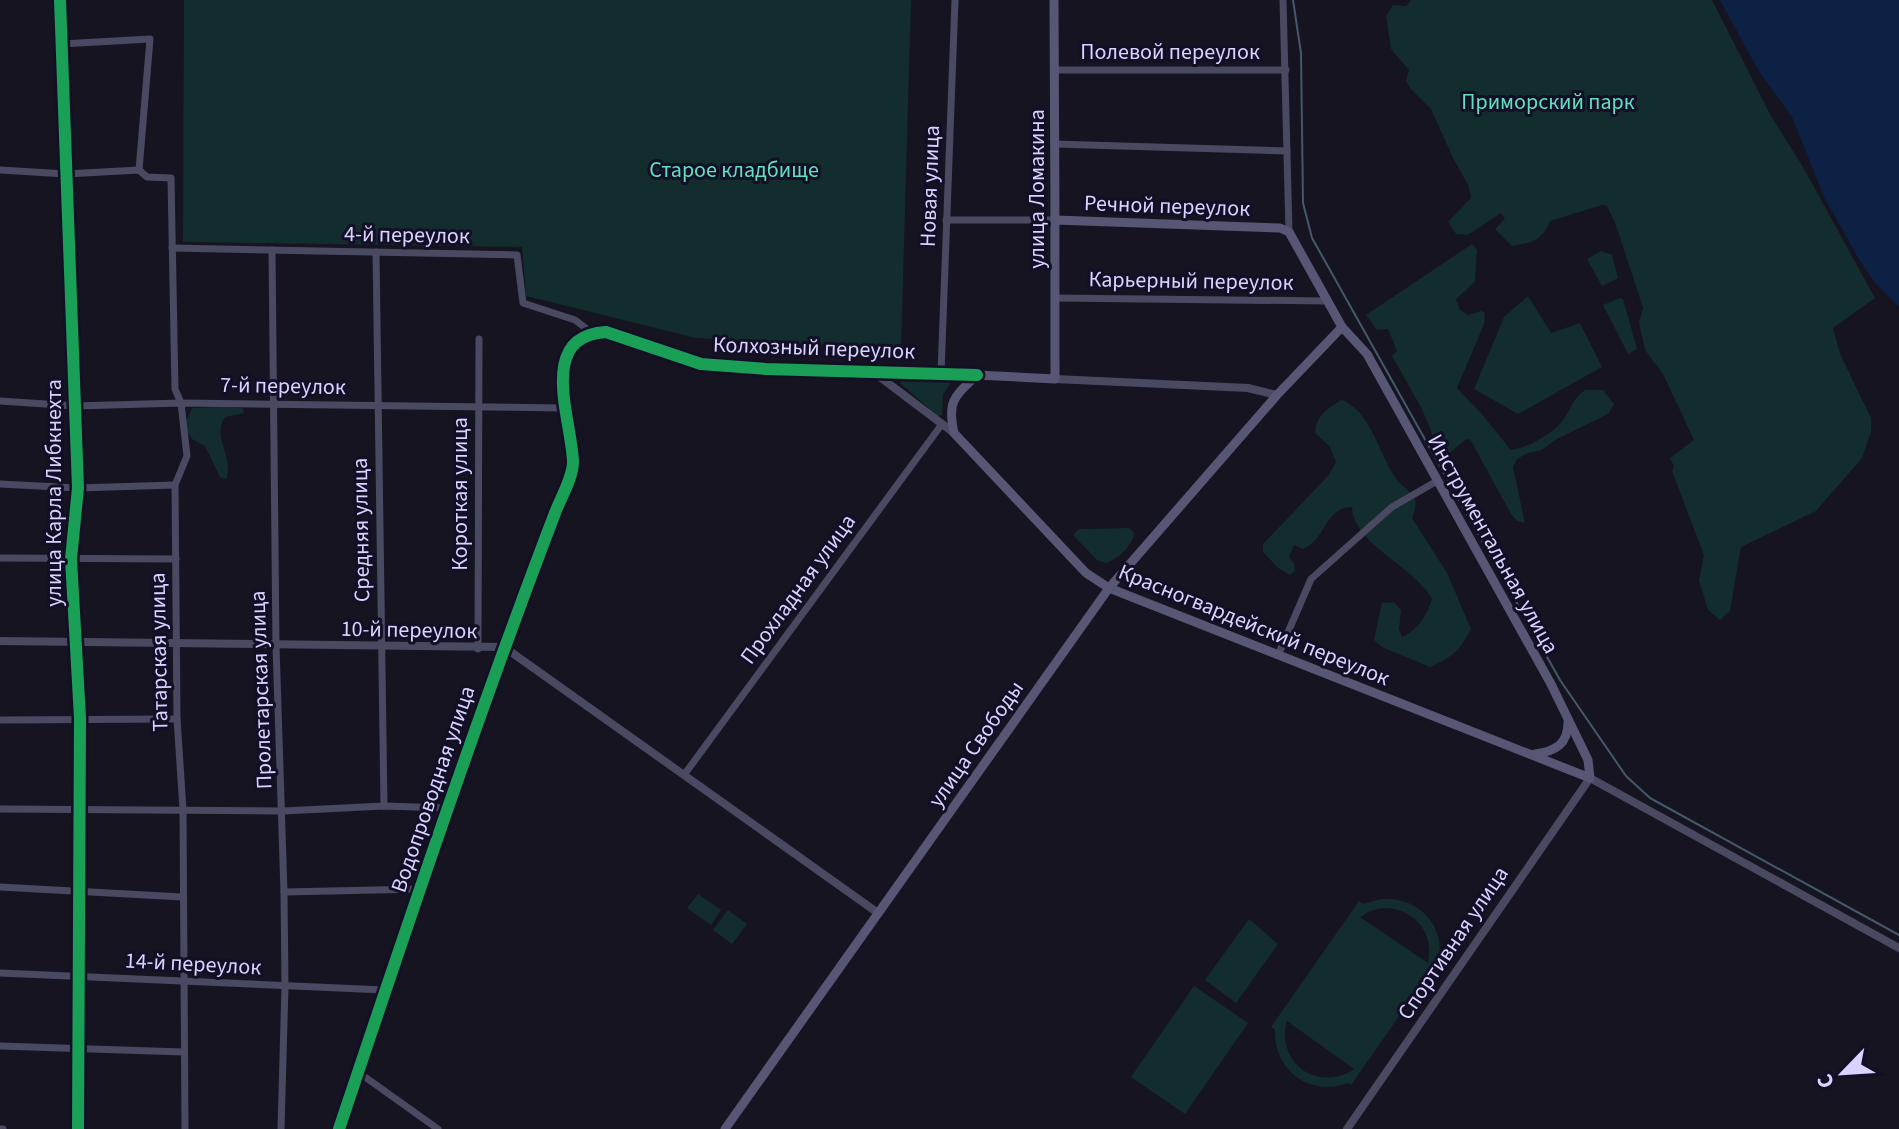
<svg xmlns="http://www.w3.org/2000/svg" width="1899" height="1129" font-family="'Source Sans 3',sans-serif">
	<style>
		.green { fill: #132c2d; fill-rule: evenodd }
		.water { fill: #0d2144 }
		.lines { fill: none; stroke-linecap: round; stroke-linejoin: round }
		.minor { stroke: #4a4962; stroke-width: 7 }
		.tertiary { stroke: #4a4962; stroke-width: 8 }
		.secondary { stroke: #575674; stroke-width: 9 }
		.tram { stroke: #43596b; stroke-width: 2 }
		.cycleway-casing { stroke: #130f26; stroke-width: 17 }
		.cycleway { stroke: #1a9f57; stroke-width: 12 }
		.labels { text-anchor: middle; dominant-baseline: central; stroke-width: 6; stroke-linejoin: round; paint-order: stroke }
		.street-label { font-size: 22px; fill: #d9d4ff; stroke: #130f26 }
		.park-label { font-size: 22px; fill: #5fe0c0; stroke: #130f26 }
	</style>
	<rect width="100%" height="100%" fill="#161421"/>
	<g class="green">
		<path d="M184 0H911L901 349 696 338 526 296 522 247 183 242Z"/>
		<path d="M1411 0H1712L1771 116 1803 167 1875 298 1833 328 1840 354 1871 418V432L1862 458 1816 511 1741 547 1730 611 1720 620 1708 610 1699 580 1704 555 1672 471 1674 466 1670 458 1694 440 1663 374 1645 350 1639 322 1643 308 1616 225 1607 206 1602 205 1550 221C1543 240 1532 243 1512 246L1495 229 1505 219 1501 213 1468 235 1456 234 1448 222 1471 198 1468 185 1453 158 1431 109 1410 88 1406 81 1409 70 1391 49 1386 16 1393 5 1406 6Z"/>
		<path d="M1472 244 1477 250 1475 282 1456 299 1460 310 1468 315 1481 311 1485 313 1484 324 1457 388 1480 412 1511 450C1530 447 1555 433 1566 416 1572 405 1574 398 1585 390H1603L1614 404 1608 414 1555 440 1542 450 1528 453 1517 459 1513 467 1525 523 1517 521 1511 514 1470 439 1465 440 1446 456H1441L1422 409 1392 356 1397 351 1388 329 1377 330 1366 315Z"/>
		<path d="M1601 251 1612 255 1618 278 1602 286 1587 259Z"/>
		<path d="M1528 296 1551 333 1580 323 1602 367 1518 414 1474 389 1504 317Z"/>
		<path d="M1620 298 1623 299 1637 349 1628 354 1603 305Z"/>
		<path d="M904 376 954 379 943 394 942 415 938 416 900 383Z"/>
		<path d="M1342 400C1371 412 1378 452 1395 477 1400 485 1414 494 1415 500 1417 506 1414 512 1412 518L1447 573 1471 629C1459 652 1453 656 1430 667L1382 647 1374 640 1382 603 1394 602 1401 610 1399 629 1402 637C1418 630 1427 615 1432 599 1414 566 1353 544 1352 507 1325 507 1325 541 1303 549L1294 545 1289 557 1294 563 1295 571 1290 575 1278 568 1263 552V544L1328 476 1336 462 1330 447 1315 433C1316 416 1327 408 1342 400Z"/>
		<path d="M222 407 243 408 244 413 225 417C211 438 235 457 226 479L220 477 205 446 192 439 187 431V419L192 408Z"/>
		<path d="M1129 528 1134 533C1133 545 1118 559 1106 563L1097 560 1073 535 1079 529Z"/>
		<path d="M698 894 721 910 711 925 687 908Z"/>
		<path d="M1381 899C1416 896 1445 923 1439 959L1351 1085 1348 1083C1310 1097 1274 1071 1275 1030L1271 1027 1359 901 1363 904ZM1382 908C1413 907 1435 932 1428 963L1360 917 1370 911ZM1287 1021 1354 1069C1319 1093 1275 1063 1287 1021Z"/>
		<path d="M728 910 747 924 732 944 713 930Z"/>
		<path d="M1249 919 1278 944 1236 1003 1205 980Z"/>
		<path d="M1194 986 1248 1023 1185 1114 1131 1077Z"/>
	</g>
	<path class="water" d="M1720 0H1899V307L1875 283 1860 261 1825 199 1792 117 1758 70Z"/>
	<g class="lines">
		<g class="minor">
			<path d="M60 0 78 488 71 559 80 718 78 1129"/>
			<path d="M1283 0 1289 232"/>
			<path d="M61 44 150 39 139 170"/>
			<path d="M1054 70H1286"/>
			<path d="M1054 144 1287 151"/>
			<path d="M0 170 66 174 139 170 147 177 171 178 175 389 181 403 187 456 175 485 177 719 183 809 185 1129"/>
			<path d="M946 220H1055"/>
			<path d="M172 248 517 255 523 303 575 320 592 333"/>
			<path d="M272 250 276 646 284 892 285 986 281 1129"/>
			<path d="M376 252 384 806"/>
			<path d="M1055 298 1327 301"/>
			<path d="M941 373 955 0"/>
			<path d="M0 401 75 406 181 403 565 408"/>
			<path d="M0 484 78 488 175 485"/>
			<path d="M0 558 176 559"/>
			<path d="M478 649 479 339"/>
			<path d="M1279 653 1311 579 1392 507 1437 481"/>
			<path d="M0 720 177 719"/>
			<path d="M684 775 942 424"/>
			<path d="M0 809 283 811 384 806 448 808"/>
			<path d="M0 887 182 897"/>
			<path d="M284 892 421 889"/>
			<path d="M0 973 384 990"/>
			<path d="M0 1046 183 1052"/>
			<path d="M358 1072 438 1129"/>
			<path d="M0 1129H3"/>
		</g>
		<g class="tertiary">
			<path d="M876 374 954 433"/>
			<path d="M1055 379 1248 388 1277 395"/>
			<path d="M0 641 504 647 878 913"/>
			<path d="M339 1129C408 923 477 717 555 513 560 499 573 478 573 462 572 420 536 336 606 332L701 364 766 369 977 375"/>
			<path d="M1347 1129 1590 778 1899 948"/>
		</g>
		<g class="secondary">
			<path d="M1054 0C1055 126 1055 253 1055 379L977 375C954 397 947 401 954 433L1086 573 1109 588 1590 778 1588 760 1551 684 1367 354 1342 327 1289 232 1280 228 1055 220"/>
			<path d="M1535 754C1556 751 1568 744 1568 722"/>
			<path d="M725 1129 1109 588 1277 395 1342 327"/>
		</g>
		<path class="tram" d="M1293 0 1301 53 1303 203 1312 238 1560 680 1626 776 1650 798 1899 935"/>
		<g class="cycleway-casing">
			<g id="cycleway">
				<path d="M60 0 78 488 71 559 80 718 78 1129"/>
				<path d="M339 1129C408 923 477 717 555 513 560 499 573 478 573 462 572 420 536 336 606 332L701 364 766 369 977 375"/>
			</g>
		</g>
		<use href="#cycleway" class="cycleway"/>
	</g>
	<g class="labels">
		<g class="street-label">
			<text x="1170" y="52">Полевой переулок</text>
			<text transform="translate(930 186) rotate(-88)">Новая улица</text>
			<text transform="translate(1037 189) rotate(-90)">улица Ломакина</text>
			<text transform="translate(1167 206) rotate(2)">Речной переулок</text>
			<text transform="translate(407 235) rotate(1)">4-й переулок</text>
			<text transform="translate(1191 281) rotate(1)">Карьерный переулок</text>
			<text transform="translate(814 348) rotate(2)">Колхозный переулок</text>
			<text transform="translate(283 386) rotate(1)">7-й переулок</text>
			<text transform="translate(54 493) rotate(-90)">улица Карла Либкнехта</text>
			<text transform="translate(460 494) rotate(-90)">Короткая улица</text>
			<text transform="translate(361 530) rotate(-91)">Средняя улица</text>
			<text transform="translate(1493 544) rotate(61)">Инструментальная улица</text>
			<text transform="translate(798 589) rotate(-54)">Прохладная улица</text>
			<text transform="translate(1254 625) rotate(22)">Красногвардейский переулок</text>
			<text transform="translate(409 630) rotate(1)">10-й переулок</text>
			<text transform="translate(159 652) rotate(-91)">Татарская улица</text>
			<text transform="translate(261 690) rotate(-92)">Пролетарская улица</text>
			<text transform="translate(976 744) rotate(-55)">улица Свободы</text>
			<text transform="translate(433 789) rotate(-71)">Водопроводная улица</text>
			<text transform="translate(1453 943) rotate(-56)">Спортивная улица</text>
			<text transform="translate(193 964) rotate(3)">14-й переулок</text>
		</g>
		<g class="park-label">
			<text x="1548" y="102">Приморский парк</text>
			<text x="734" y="170">Старое кладбище</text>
		</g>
	</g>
	<g transform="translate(1843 1073) rotate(245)" stroke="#130f26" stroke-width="6" paint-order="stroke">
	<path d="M0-6L14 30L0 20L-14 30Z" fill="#d9d4ff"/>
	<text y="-12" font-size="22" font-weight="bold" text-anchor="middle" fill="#d9d4ff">С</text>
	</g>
</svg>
